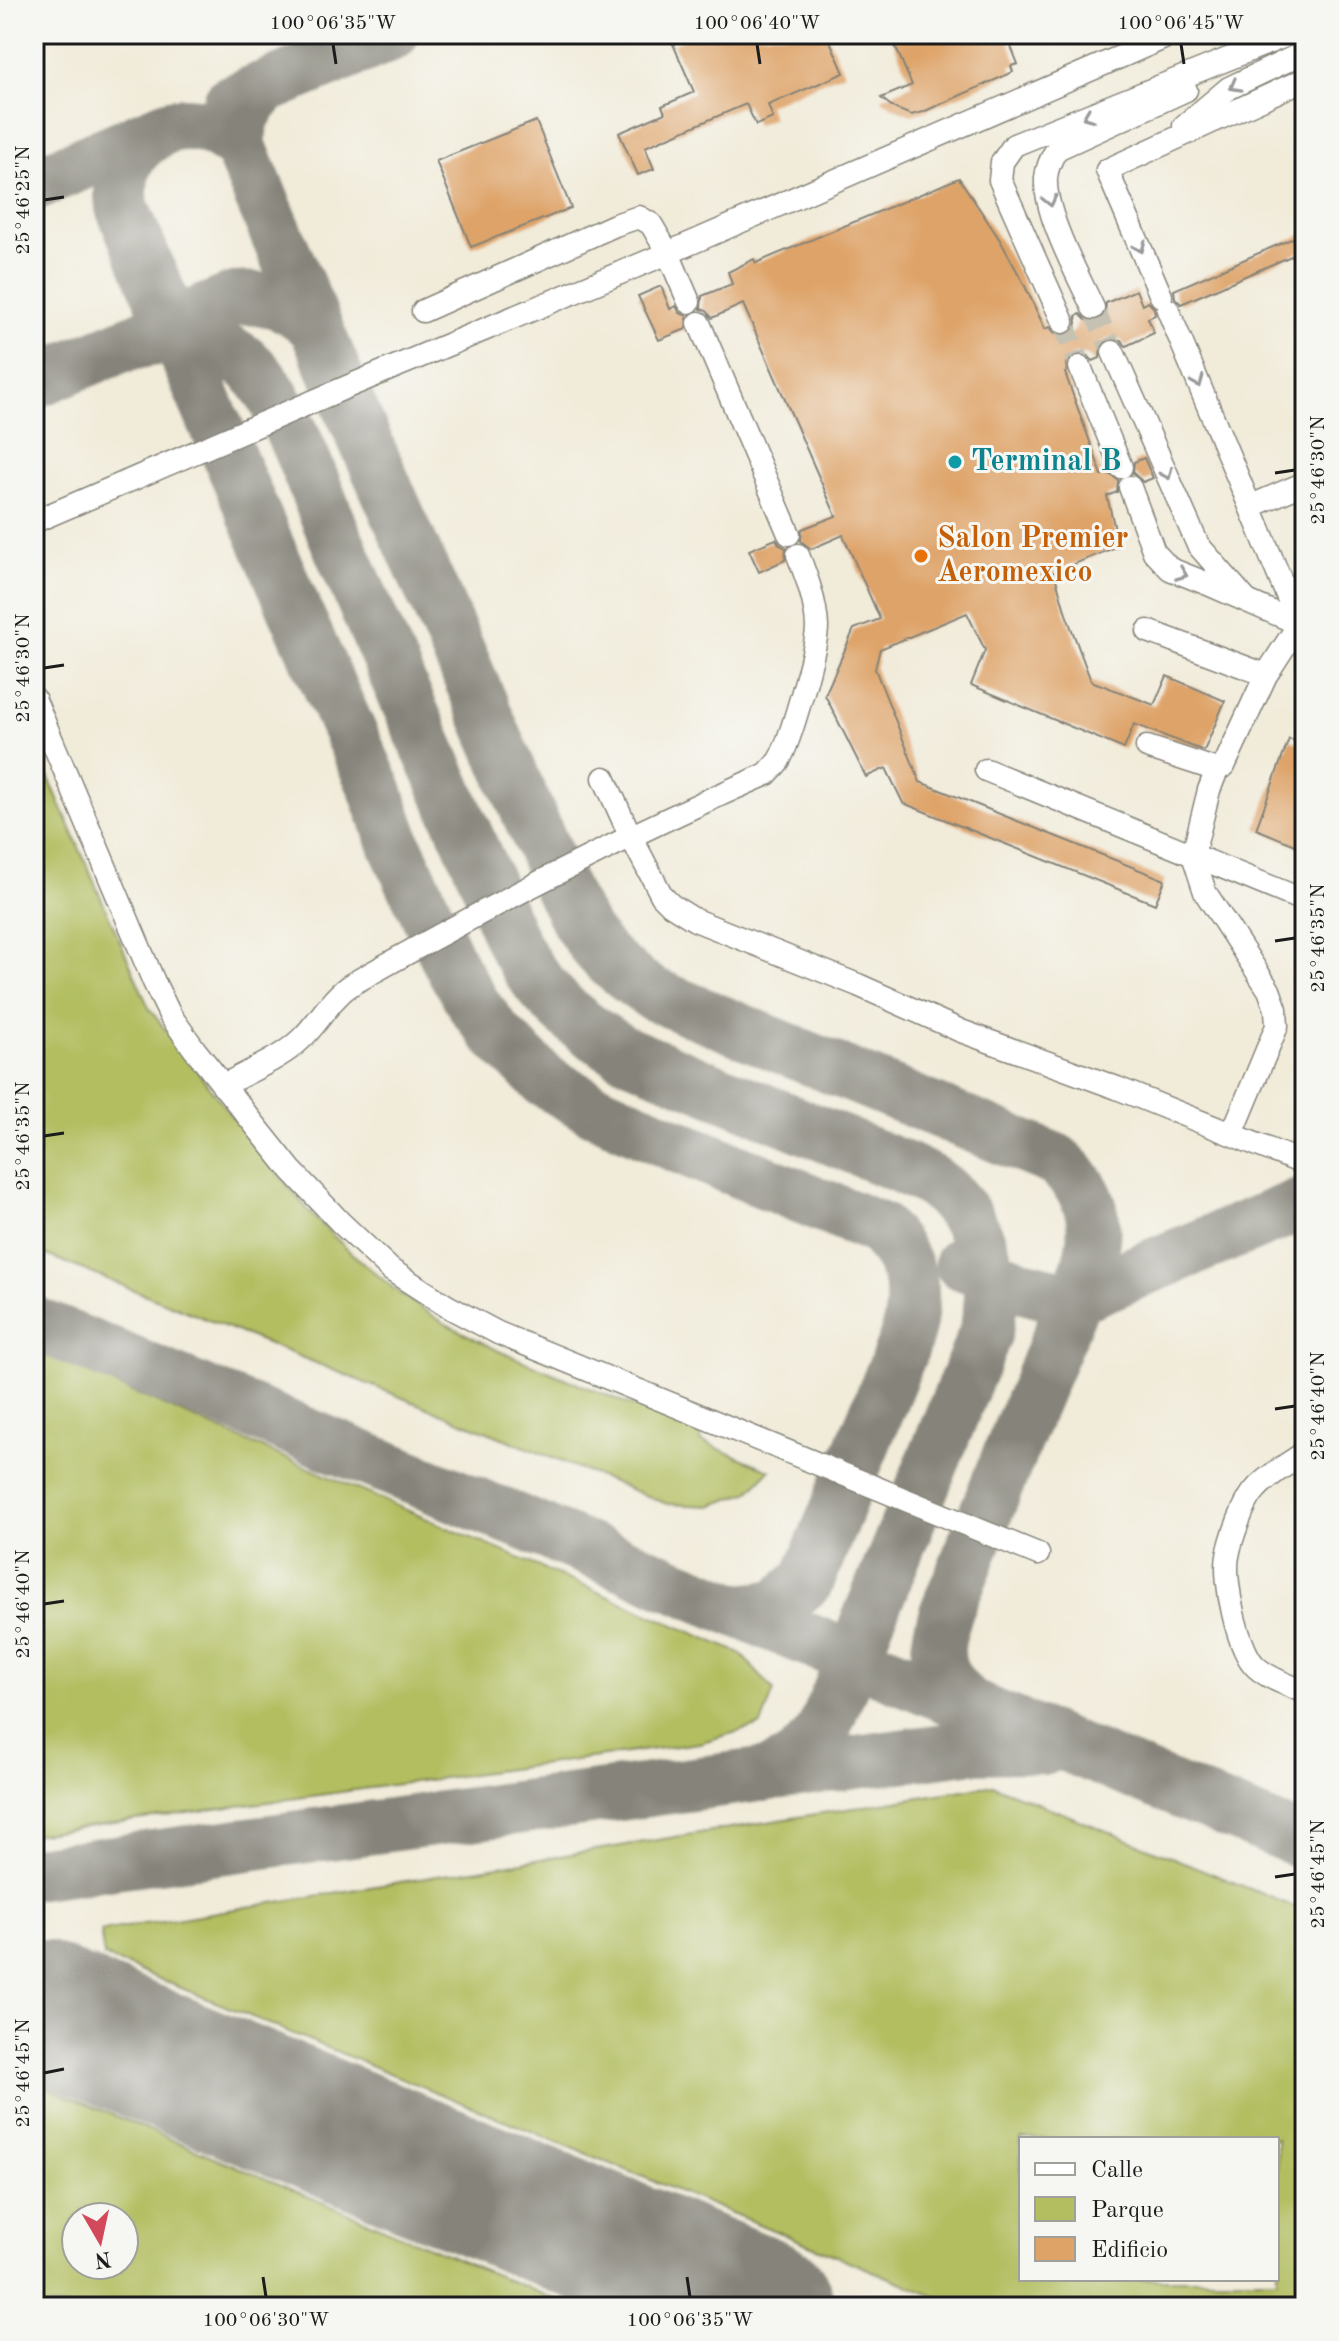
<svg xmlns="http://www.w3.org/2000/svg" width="1339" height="2341" font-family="'Old Standard TT',serif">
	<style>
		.green { fill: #b2be60; stroke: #676d3e; stroke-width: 2; fill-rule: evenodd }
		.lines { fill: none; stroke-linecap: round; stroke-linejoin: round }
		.taxiway { stroke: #86847a; stroke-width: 54 }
		.runway { stroke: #86847a; stroke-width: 136 }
		.building { fill: #dea367 }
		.minor-tunnel { stroke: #c6c2b3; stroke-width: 22; stroke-dasharray: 22 11; stroke-linecap: butt }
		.minor-casing { stroke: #86847a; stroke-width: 25 }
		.minor { stroke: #fff; stroke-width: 22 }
		.oneway { stroke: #999 }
		.ticks { fill: none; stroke: #1c1c1c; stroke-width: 3 }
		.culture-dot { fill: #0f9aa8; stroke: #f6f6f2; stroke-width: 3 }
		.food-dot { fill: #e8710a; stroke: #f6f6f2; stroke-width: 3 }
		.labels { text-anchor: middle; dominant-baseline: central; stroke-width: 6; stroke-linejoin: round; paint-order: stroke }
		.culture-label { font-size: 30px; font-weight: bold; fill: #0d838f; stroke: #f6f6f2; text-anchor: start }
		.food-label { font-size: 30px; font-weight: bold; fill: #c56008; stroke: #f6f6f2; text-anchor: start }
		.neatline { fill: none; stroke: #1c1c1c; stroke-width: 3 }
		.ticks-label { font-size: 20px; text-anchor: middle; fill: #1c1c1c }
	</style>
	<rect width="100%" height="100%" fill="#f6f6f2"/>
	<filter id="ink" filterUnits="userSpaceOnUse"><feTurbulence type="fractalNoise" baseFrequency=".0125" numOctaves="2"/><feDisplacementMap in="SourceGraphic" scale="16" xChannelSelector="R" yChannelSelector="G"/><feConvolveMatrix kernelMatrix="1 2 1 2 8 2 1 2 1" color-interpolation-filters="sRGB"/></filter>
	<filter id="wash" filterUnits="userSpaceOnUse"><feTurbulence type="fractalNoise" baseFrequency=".006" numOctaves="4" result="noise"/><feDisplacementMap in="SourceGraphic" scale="32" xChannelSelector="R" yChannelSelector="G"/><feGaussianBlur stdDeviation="1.8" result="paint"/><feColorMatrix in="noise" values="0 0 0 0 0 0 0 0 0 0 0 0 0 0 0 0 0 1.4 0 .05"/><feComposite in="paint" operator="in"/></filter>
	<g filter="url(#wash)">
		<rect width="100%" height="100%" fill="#f1ebd9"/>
		<g class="green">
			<path d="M34 744 149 1008 233 1118 312 1215 349 1251 399 1293 444 1323 501 1352 702 1434 700 1441 770 1470 748 1493 710 1506 667 1504 34 1250Z"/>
			<path d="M34 1350 740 1653 774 1691 761 1725 699 1743 34 1834Z"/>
			<path d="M993 1785 1305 1911V2307H961L103 1956 101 1931ZM1021 2139H1277V2279H1021Z"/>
			<path d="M34 2082 573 2307H38L34 2299ZM76 2217H124V2265H76Z"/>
		</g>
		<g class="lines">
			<g class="taxiway">
				<path d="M264 89C245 110 238 119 240 147L342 389 454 641 554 873C581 933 596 958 653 994L1056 1160C1094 1191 1101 1224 1087 1270 1047 1365 1005 1460 969 1557 959 1584 939 1620 938 1649 937 1673 952 1689 968 1706"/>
				<path d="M230 102 392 34"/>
				<path d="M240 147C229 139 217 130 203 126 186 122 169 124 155 133 125 152 118 171 122 207L295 610 375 788 396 847 450 964 476 1008 497 1035 545 1081 592 1108 682 1148 880 1229C914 1267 920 1296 904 1344L808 1580 778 1606 741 1611"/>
				<path d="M34 184 155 132"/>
				<path d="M127 345C169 333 211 334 246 363 281 391 309 474 327 517 369 617 414 716 458 816 471 845 484 875 496 904 506 929 516 953 532 974 556 1008 587 1031 623 1052L904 1168C915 1174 928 1178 938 1186 966 1207 990 1255 991 1290 991 1305 989 1320 985 1334L822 1733C806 1755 790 1767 764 1775"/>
				<path d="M34 382 234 299C271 296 291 303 317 329"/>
				<path d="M961 1263C999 1278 1035 1295 1076 1297L1305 1203"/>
				<path d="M34 1323 1305 1843"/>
				<path d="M34 1873 967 1747 1028 1746 1045 1748"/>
				<path d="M34 2003 52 2014"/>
			</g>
			<path class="runway" d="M34 2007 766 2307"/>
		</g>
		<g id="blocks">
			<g class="building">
				<path d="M696 34H827L844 73 768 105 773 118 756 125 746 104 645 147 654 169 638 175 619 133 665 113 662 106 694 92 673 44Z"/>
				<path d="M890 34H1006L1018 64 1011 66 1013 72 923 112 911 115 894 108 881 98 912 85Z"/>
				<path d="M536 121 571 208 471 247 436 161Z"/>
				<path d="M959 178 1000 240 1024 284 1045 329 1050 327 1055 334 1068 335 1075 330 1077 323 1076 316 1080 314 1086 320 1098 321 1105 315 1106 303 1136 290 1142 305 1148 302 1154 308 1155 315 1148 318 1154 333 1126 346 1121 340 1108 339 1101 344 1100 358 1093 361 1088 356 1075 354 1069 358 1066 364 1067 372 1065 373 1102 475 1108 473 1118 480 1117 492 1107 496 1119 546 1054 572 1066 614 1091 681 1154 705 1167 676 1225 701 1204 751 1134 724 1124 749 971 685 985 650 967 613 880 649 875 669 920 782 1165 880 1155 904 903 803 886 768 866 777 825 695 854 629 880 619 843 535 811 549 801 541 802 529 836 516 743 304 712 318 707 311 701 309 702 296 732 284 728 272 754 259 756 263Z"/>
				<path d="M1305 233V250L1181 304 1175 298 1174 290Z"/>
				<path d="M661 286 670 309 676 306 680 313 687 316 686 329 659 340 638 296Z"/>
				<path d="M1144 458 1153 478 1143 482 1133 473 1134 462Z"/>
				<path d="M776 539 780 545 786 548 785 560 759 572 749 550Z"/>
				<path d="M1289 739 1305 745V849L1256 829Z"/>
			</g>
		</g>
	</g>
	<g filter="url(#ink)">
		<use href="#blocks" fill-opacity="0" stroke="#86847a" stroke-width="2"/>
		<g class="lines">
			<g class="minor-tunnel">
				<path d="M1093 308 1113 352"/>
				<path d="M1063 322 1080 367"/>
			</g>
			<g class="minor-casing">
				<g id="minor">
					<path d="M1184 126 1229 88 1305 52"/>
					<path d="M1161 296 1107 170 1305 79"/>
					<path d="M1093 308C1078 275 1044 214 1046 178 1047 167 1051 158 1057 149L1186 90"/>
					<path d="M423 311 615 225 639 217 651 224 668 253 689 302"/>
					<path d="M1063 322 1000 180 1002 162 1014 145 1290 34"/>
					<path d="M699 323 789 534"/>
					<path d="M1113 352 1198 545 1246 600"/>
					<path d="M1080 367 1121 467"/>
					<path d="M1130 487 1154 552 1170 569 1208 584 1304 626"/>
					<path d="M1251 506 1305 483"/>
					<path d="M38 520 342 389 668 253 1173 34"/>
					<path d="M1148 631 1266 675"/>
					<path d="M34 698 154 982 170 1015 195 1050 291 1170 341 1223 391 1270 447 1306 498 1333 1038 1554"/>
					<path d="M1147 747 1217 770 1224 766 1266 675 1299 624 1168 310"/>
					<path d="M986 770 1305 901"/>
					<path d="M1217 770 1209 790 1193 855 1205 892 1269 990 1276 1009 1277 1026 1232 1134"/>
					<path d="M604 778 630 835 662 896 671 905 695 920 858 985 961 1031 1117 1088 1305 1164"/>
					<path d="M223 1086C248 1071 279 1060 300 1040 319 1023 330 998 352 984 487 907 624 836 767 774 771 769 776 765 779 760 790 743 817 647 817 627 816 602 807 578 798 555"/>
					<path d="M1305 1452C1289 1464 1269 1474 1256 1489 1244 1501 1231 1539 1228 1556 1223 1580 1238 1651 1256 1667 1269 1679 1289 1685 1305 1692"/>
				</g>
			</g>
			<use href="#minor" class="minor"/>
		</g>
		<defs><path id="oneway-chevron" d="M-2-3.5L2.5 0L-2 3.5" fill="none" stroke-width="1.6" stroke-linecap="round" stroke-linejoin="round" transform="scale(2)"/></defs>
		<g class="oneway">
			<use href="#oneway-chevron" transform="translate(1235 86) rotate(151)"/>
			<use href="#oneway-chevron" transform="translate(1088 116) rotate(158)"/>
			<use href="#oneway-chevron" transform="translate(1050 201) rotate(77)"/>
			<use href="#oneway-chevron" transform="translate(1140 247) rotate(67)"/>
			<use href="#oneway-chevron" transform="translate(1198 382) rotate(67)"/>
			<use href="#oneway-chevron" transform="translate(1167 474) rotate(66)"/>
			<use href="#oneway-chevron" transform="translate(1182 574) rotate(21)"/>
		</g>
	</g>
	<path class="ticks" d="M333 44 336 64M757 44 760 64M1181 44 1184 64M44 200 64 197M1275 473 1295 470M44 668 64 665M1275 941 1295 938M44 1136 64 1133M1275 1409 1295 1406M44 1604 64 1601M1275 1877 1295 1874M44 2073 64 2069M263 2277 266 2297M687 2277 690 2297"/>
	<circle class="culture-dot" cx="955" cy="462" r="8"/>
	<circle class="food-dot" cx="921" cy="556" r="8"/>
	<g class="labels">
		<g class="culture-label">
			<text x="971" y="462">Terminal B</text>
		</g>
		<g class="food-label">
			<text x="937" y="539">Salon Premier<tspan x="937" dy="34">Aeromexico</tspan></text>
		</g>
	</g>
	<rect width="1339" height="2341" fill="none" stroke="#f6f6f2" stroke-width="88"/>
	<rect x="1019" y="2137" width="260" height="144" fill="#f6f6f2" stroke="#9f9f9c" stroke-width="2"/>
	<rect x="1035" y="2163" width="40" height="12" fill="#ffffff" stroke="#9f9f9c" stroke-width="2"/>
	<text x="1091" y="2177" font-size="24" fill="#1c1c1c">Calle</text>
	<rect x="1035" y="2197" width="40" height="24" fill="#b2be60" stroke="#9f9f9c" stroke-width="2"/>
	<text x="1091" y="2217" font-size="24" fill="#1c1c1c">Parque</text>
	<rect x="1035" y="2237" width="40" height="24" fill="#dea367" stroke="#9f9f9c" stroke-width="2"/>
	<text x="1091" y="2257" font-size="24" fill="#1c1c1c">Edificio</text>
	<g transform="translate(100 2241) rotate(171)"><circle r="38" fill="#f6f6f2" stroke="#9f9f9c" stroke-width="2"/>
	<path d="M0-6L14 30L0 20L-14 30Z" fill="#d1495b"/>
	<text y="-12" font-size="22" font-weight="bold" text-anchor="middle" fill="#1c1c1c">N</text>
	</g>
	<rect x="44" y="44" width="1251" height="2253" class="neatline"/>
	<g class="ticks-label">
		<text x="333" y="29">100°06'35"W</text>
		<text x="757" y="29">100°06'40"W</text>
		<text x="1181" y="29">100°06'45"W</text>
		<text transform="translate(22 200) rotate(-90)" y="7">25°46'25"N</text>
		<text transform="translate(1317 470) rotate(-90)" y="7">25°46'30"N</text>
		<text transform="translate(22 668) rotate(-90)" y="7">25°46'30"N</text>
		<text transform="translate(1317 938) rotate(-90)" y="7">25°46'35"N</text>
		<text transform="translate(22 1136) rotate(-90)" y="7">25°46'35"N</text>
		<text transform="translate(1317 1406) rotate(-90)" y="7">25°46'40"N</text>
		<text transform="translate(22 1604) rotate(-90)" y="7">25°46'40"N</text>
		<text transform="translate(1317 1874) rotate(-90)" y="7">25°46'45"N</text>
		<text transform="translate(22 2073) rotate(-90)" y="7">25°46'45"N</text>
		<text x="266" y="2326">100°06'30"W</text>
		<text x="690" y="2326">100°06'35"W</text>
	</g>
</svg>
